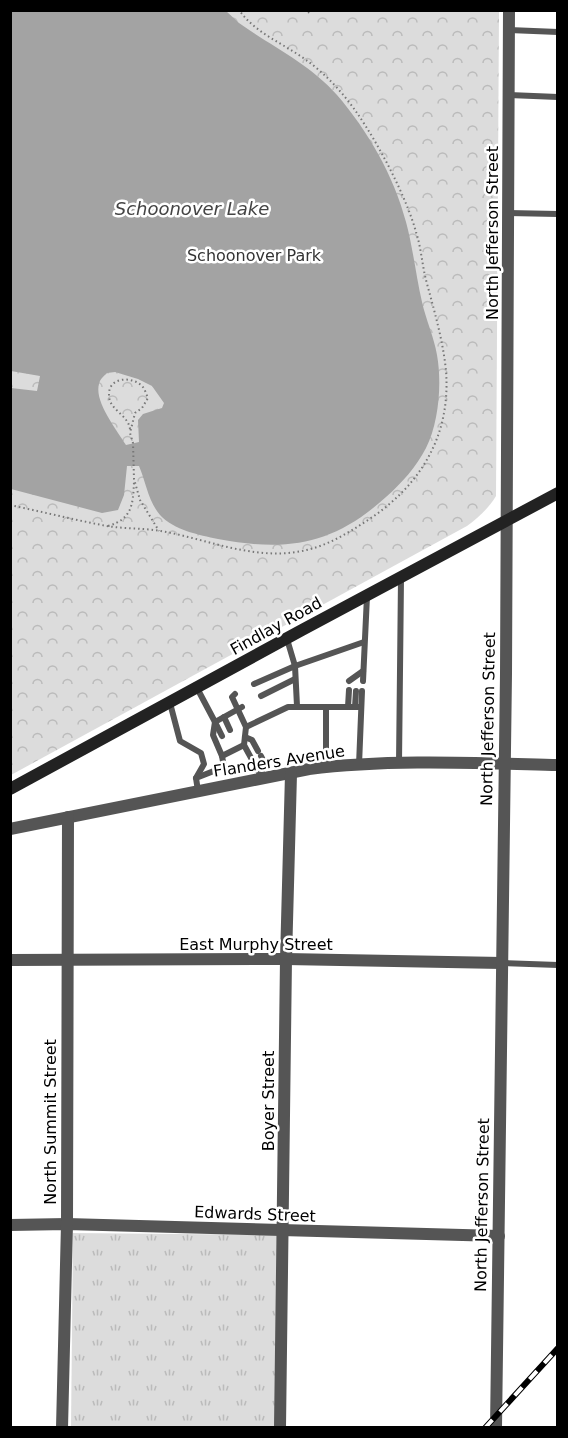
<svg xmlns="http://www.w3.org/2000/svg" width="568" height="1438" font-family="'DejaVu Sans',sans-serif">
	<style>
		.grass { fill: url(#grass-tufts) }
		.park { fill: url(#park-crowns) }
		.water { fill: #a3a3a3; fill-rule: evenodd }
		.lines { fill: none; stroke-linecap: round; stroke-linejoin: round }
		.path { stroke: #777; stroke-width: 2; stroke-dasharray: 1.5 3; stroke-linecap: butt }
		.service { stroke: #555; stroke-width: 6 }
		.minor { stroke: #555; stroke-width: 12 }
		.secondary { stroke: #222; stroke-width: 12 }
		.rail-casing { stroke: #000; stroke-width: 6 }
		.rail { stroke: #fff; stroke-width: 4; stroke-dasharray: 11; stroke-linecap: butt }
		.labels { text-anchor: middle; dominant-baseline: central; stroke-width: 5; stroke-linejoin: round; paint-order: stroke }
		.street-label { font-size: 16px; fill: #000; stroke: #fff }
		.park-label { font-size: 16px; fill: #333; stroke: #fff }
		.water-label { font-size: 18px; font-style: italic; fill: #444; stroke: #fff }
	</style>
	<defs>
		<pattern id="grass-tufts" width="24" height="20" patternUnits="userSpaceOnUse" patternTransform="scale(1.5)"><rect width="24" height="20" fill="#dcdcdc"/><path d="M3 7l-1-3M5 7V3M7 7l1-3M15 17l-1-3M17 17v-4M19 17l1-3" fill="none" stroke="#bbb"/></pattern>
		<pattern id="park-crowns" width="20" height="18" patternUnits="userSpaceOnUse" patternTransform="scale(1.5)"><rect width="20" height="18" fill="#dcdcdc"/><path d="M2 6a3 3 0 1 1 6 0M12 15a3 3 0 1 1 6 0" fill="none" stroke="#bbb"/></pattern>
	</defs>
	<rect width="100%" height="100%" fill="#fff"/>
	<path class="grass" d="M73 1233 277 1235 275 1427 71 1428Z"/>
	<path class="park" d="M11 11H499L496 496C488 509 479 517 467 526L11 775Z"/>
	<path class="water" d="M11 10 226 11 239 23C271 46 310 64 337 95 368 131 394 176 406 222 413 248 416 276 422 302 426 320 434 337 437 355 442 383 439 422 426 448 416 467 402 483 386 497 333 545 288 552 218 539 199 535 174 530 160 515 148 501 146 482 139 466H127L124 495 118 510 102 513 11 489V388L37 391 40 376 11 371ZM115 372 138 379 152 386 164 403 162 408 143 414 138 420 139 442 126 445C117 430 94 402 99 384 100 379 104 376 107 373Z"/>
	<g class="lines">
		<g class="path">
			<path d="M304 10 310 13"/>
			<path d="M130 429C128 414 108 410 109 394 109 377 132 376 142 386 145 389 146 394 148 398L142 408 135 413 130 433 133 443 134 479 140 500 159 531"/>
			<path d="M10 505C43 512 75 520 107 526 125 529 143 528 161 531 206 539 250 559 296 552 324 548 345 535 368 520 420 486 451 436 446 371 443 340 434 310 426 280 422 264 421 247 416 232 406 196 378 143 357 113 344 94 325 73 306 60 283 43 256 34 239 10"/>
			<path d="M108 526C132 519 133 505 134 482"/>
		</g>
		<g class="service">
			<path d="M509 30 558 32"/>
			<path d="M509 95 558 97"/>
			<path d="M508 213 558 214"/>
			<path d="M287 639 295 666 297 706"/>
			<path d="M349 681 363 671"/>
			<path d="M363 681 367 596"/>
			<path d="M254 684 295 666 364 642"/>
			<path d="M197 688 215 722 242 707"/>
			<path d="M235 694 232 697 246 727 288 707H361"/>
			<path d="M261 696 295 679"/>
			<path d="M170 703 180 741 201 753 204 764 196 778"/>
			<path d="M326 707V767"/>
			<path d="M348 707 349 690"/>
			<path d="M355 707 356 691"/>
			<path d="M224 717 230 730"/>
			<path d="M215 722 213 735 222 756 244 745"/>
			<path d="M215 722 222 736"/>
			<path d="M246 727 244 745 262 778"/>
			<path d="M245 737 252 740 258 751"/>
			<path d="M399 763 401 578"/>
			<path d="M359 765 362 691"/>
			<path d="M260 775 265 764 261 756"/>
			<path d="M198 791 196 778 224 767 222 756"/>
			<path d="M502 963 558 965"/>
		</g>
		<g class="minor">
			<path d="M10 829 309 769C390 759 475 763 558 765"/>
			<path d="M10 960 286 959 502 963"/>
			<path d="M10 1225 67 1224 499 1236"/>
			<path d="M62 1428 67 1224 68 817"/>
			<path d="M280 1428 286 959 291 774"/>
			<path d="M496 1428 506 674 509 10"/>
		</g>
		<path class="secondary" d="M10 789 302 630 558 493"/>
		<g class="rail-casing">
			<path id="rail" d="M485 1428 558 1348"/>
		</g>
		<use href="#rail" class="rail"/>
	</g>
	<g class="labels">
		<g class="street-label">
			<text transform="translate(492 233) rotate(-90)">North Jefferson Street</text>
			<text transform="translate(276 626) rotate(-29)">Findlay Road</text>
			<text transform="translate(488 719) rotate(-89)">North Jefferson Street</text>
			<text transform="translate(279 761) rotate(-9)">Flanders Avenue</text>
			<text x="256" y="944">East Murphy Street</text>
			<text transform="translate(268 1101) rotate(-90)">Boyer Street</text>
			<text transform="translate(50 1122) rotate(-90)">North Summit Street</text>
			<text transform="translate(482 1205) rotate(-89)">North Jefferson Street</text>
			<text transform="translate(255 1214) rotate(2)">Edwards Street</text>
		</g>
		<g class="park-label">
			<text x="254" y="255">Schoonover Park</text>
		</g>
		<g class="water-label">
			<text x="192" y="208">Schoonover Lake</text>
		</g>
	</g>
	<rect width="568" height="1438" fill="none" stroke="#000000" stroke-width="24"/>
</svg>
